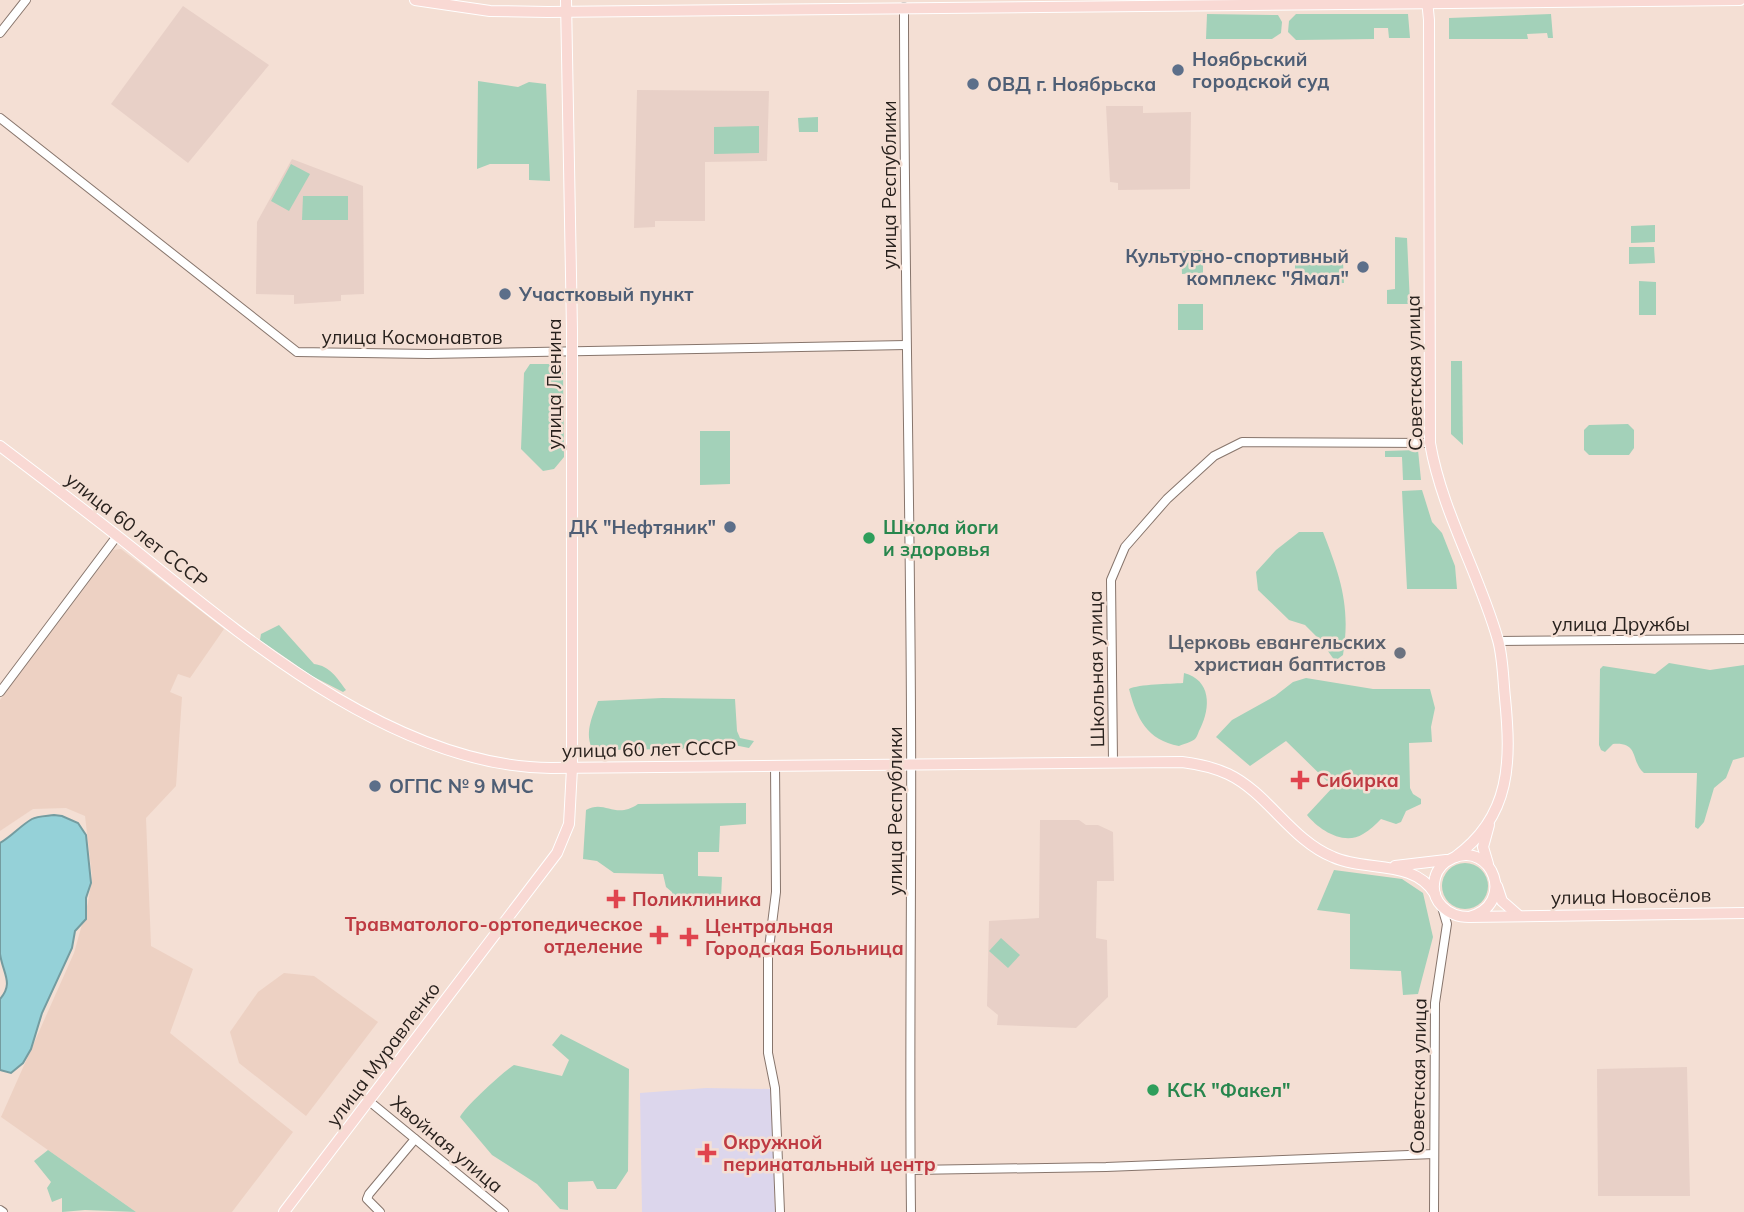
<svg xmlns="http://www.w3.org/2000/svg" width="1744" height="1212" font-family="Mulish,sans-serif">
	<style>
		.built { fill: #edd1c3 }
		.education { fill: #e8d0c7 }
		.medical { fill: #dcd6ec }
		.green { fill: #a3d1b9 }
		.water { fill: #95d1d8; stroke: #749ca0; stroke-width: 2 }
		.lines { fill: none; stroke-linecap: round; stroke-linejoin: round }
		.minor-casing { stroke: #87756c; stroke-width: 10 }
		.major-casing { stroke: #fff; stroke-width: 12 }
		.minor { stroke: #fff; stroke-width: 8 }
		.major { stroke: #f9d9d4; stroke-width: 10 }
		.service-dot { fill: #5c6f8a; stroke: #f4dfd4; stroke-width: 2.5 }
		.leisure-dot { fill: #2e9e5b; stroke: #f4dfd4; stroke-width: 2.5 }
		.worship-dot { fill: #6b7280; stroke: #f4dfd4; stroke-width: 2.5 }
		.health-dot { fill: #e0444e; stroke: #f4dfd4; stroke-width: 2.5 }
		.labels { text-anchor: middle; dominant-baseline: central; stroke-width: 5; stroke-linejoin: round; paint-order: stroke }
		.service-label { font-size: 19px; font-weight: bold; fill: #4e5e75; stroke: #f4dfd4; text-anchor: start }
		.street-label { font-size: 19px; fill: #28211d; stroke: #f4dfd4 }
		.leisure-label { font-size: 19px; font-weight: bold; fill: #27864d; stroke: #f4dfd4; text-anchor: start }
		.worship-label { font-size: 19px; font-weight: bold; fill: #5b616d; stroke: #f4dfd4; text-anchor: end }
		.health-label { font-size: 19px; font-weight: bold; fill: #be3a42; stroke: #f4dfd4; text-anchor: start }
	</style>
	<rect width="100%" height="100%" fill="#f4dfd4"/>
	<g class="built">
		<path d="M121 549 224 629 190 678 178 674 170 692 182 697 176 786 146 818 151 946 193 969 170 1033 293 1132 232 1212H136L1 1117 74 953 88 903 92 876 85 816 66 808 33 809 0 831V700L113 550Z"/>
		<path d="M284 973 314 976 378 1022 306 1116 239 1063 230 1032 258 992Z"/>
	</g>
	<g class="education">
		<path d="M183 6 269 65 188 163 111 104Z"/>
		<path d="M637 90 769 91 767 161 705 162V221H655V227L634 228Z"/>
		<path d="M1106 106H1143V113L1191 112 1190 189 1118 190V183L1110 182Z"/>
		<path d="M292 159 363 186 364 294 341 295V301L294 304V295L256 294 257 222Z"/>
		<path d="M1040 820H1079L1086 825H1098L1113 832 1114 881H1097L1096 938 1107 940 1108 997 1076 1028 997 1025 998 1015 987 1006 989 921 1039 918Z"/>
		<path d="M1687 1067 1690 1196H1598L1597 1069Z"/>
	</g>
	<path class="medical" d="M706 1088 771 1089 775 1212H642L640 1093Z"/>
	<g class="green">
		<path d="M1207 14 1278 15 1282 22 1281 33 1272 39H1206Z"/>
		<path d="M1296 14H1408L1410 38H1389L1388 28H1374V39L1296 40 1288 32 1289 21Z"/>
		<path d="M1551 14 1553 38H1548L1547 33 1527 34 1528 39H1449V18Z"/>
		<path d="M478 81 518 87 529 82 546 84 550 181 529 180V164H490L477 169Z"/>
		<path d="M818 117V132H799L798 118Z"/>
		<path d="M759 126V153L714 154V127Z"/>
		<path d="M291 164 310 174 289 211 271 201Z"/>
		<path d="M303 196H348V220H302Z"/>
		<path d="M1655 225V242L1631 243V226Z"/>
		<path d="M1395 237 1407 238 1410 304H1387V290L1395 289Z"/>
		<path d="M1629 247H1654L1655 263 1629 264Z"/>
		<path d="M1203 250V273L1182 274 1181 251Z"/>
		<path d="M1343 261 1344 283 1295 284V262Z"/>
		<path d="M1639 281 1656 282V315H1639Z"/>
		<rect x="1178" y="304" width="25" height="26"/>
		<path d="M1451 361H1462L1463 445 1451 434Z"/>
		<path d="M530 364H552L553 369 563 368 564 457 554 469 543 471 521 449 524 373Z"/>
		<path d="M1628 424 1634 430V448L1629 455H1589L1584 450V430L1589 425Z"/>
		<path d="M700 431H730V484L700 485Z"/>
		<path d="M1418 450 1421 480H1403L1402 457H1385V451Z"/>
		<path d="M1422 490 1432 522 1442 533 1455 566 1457 589H1407L1402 491Z"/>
		<path d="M1299 532H1323C1340 576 1351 606 1343 655L1335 661 1320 640 1305 625 1289 620 1258 590 1256 572 1276 550Z"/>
		<path d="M279 625 314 664C330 666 337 678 346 690L343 692 312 676 260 640 261 634Z"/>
		<path d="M1669 663 1710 670 1744 665V757L1733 760 1726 778 1714 788 1704 822 1698 829 1695 827 1697 773H1644C1630 761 1640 742 1613 744L1605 752 1601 750 1599 745 1600 669 1603 666 1655 674Z"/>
		<path d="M1184 673C1211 680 1211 707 1200 729 1198 732 1198 736 1195 739 1192 742 1183 744 1179 746 1147 740 1137 719 1129 689 1139 684 1170 684 1183 683Z"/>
		<path d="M1306 678 1373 689H1430L1435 708 1431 727 1432 742 1409 743 1410 788 1413 794 1421 799V804L1406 811 1401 822 1396 824 1381 819C1376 824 1370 830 1363 834 1344 846 1319 830 1307 815L1333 787 1286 741 1250 766 1216 737 1232 720 1275 696 1293 682Z"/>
		<path d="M662 698 735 699 737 731 740 738 754 741 749 748C728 743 702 740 682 749L593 750C584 734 592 717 598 701Z"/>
		<path d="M746 803V824L720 826 719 852H698V876L722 877 721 898 674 899 672 892 666 887 663 874 614 873 597 861 583 859 586 810C605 799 615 820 638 804Z"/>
		<circle cx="1465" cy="886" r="23"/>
		<path d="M1334 870 1402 879 1423 893 1433 937 1418 994 1403 995 1401 971 1350 969V914L1317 910Z"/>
		<path d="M1001 938 1020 955 1008 968 989 951Z"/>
		<path d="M561 1034 629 1069 628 1171 616 1189H597L593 1181 568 1182V1210L560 1209 537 1184 492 1155 460 1117C464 1108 504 1071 514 1065L562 1076 569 1060 552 1045Z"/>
		<path d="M48 1150 136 1212 85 1210 62 1212V1198L52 1202 47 1188 51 1182 34 1161Z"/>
	</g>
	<path class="water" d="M54 815 62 816 78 823 86 835 91 883 86 898V919L75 931 72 948 42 1013 31 1049 23 1063 11 1073 0 1070V999C14 983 3 974 0 954V843C12 836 20 826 32 819 37 816 47 816 54 815Z"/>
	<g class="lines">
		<g class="minor-casing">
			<g id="minor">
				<path d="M904 7C904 243 910 479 911 716 912 881 909 1046 911 1212"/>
				<path d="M0 33 26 0"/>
				<path d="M0 118 297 352 428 354 906 345"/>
				<path d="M1498 641 1744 639"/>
				<path d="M0 692 117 536"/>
				<path d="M1113 762 1111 580 1125 547 1167 499 1214 456 1242 442 1430 443"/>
				<path d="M775 765 776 892 768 956V1053L775 1088 780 1212"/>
				<path d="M369 1101 504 1212"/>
				<path d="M911 1170 1106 1167 1434 1154"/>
				<path d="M0 1210 3 1212"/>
				<path d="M380 1212 367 1199 369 1194 415 1139"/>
				<path d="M1434 1212 1435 1003 1447 924 1442 907"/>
			</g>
		</g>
		<g class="major-casing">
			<g id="major">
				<path d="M415 0 490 11 548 12 1740 0"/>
				<path d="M1427 0 1429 20 1430 443C1442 512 1479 573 1498 640 1503 658 1503 679 1505 698 1511 760 1512 816 1455 857"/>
				<path d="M0 446C45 480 90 514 135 550 248 641 398 767 551 768L1182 762C1198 764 1213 767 1228 774 1268 793 1291 840 1333 857 1366 872 1414 859 1435 894"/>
				<path d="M1488 864 1483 847 1489 825"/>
				<path d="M1395 866 1446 860"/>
				<path d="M1497 886 1502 901 1518 915"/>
				<path d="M1469 917C1517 904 1492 841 1453 858 1444 862 1437 869 1435 878 1429 901 1448 917 1469 917L1744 913"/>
				<path d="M284 1212 557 853 569 824 572 768V330L566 0"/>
			</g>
		</g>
		<use href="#minor" class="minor"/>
		<use href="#major" class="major"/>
	</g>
	<g class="service-dot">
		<circle cx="1178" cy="70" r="7"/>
		<circle cx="973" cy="84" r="7"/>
		<circle cx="1363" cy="267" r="7"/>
		<circle cx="505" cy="294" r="7"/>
		<circle cx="730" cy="527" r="7"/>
		<circle cx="375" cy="786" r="7"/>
	</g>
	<g class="leisure-dot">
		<circle cx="869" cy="538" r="7"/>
		<circle cx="1153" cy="1090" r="7"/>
	</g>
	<circle class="worship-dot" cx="1400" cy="653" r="7"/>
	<g class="health-dot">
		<path d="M1296.5 769.5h7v7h7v7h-7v7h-7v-7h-7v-7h7z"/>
		<path d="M612.5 888.5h7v7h7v7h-7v7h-7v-7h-7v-7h7z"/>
		<path d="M655.5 924.5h7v7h7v7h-7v7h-7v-7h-7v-7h7z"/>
		<path d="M685.5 926.5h7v7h7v7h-7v7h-7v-7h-7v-7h7z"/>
		<path d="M703.5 1142.5h7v7h7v7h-7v7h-7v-7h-7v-7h7z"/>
	</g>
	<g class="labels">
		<g class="service-label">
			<text x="1192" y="59">Ноябрьский<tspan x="1192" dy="22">городской суд</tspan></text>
			<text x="987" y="84">ОВД г. Ноябрьска</text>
			<text x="1349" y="256" text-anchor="end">Культурно-спортивный<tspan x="1349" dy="22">комплекс "Ямал"</tspan></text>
			<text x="519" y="294">Участковый пункт</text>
			<text x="716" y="527" text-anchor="end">ДК "Нефтяник"</text>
			<text x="389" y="786">ОГПС № 9 МЧС</text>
		</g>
		<g class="street-label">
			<text transform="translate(889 185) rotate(-90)">улица Республики</text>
			<text x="412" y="337">улица Космонавтов</text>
			<text transform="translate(1414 373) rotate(-91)">Советская улица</text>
			<text transform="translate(554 384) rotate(-90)">улица Ленина</text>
			<text transform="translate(137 530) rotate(38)">улица 60 лет СССР</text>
			<text x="1621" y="624">улица Дружбы</text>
			<text transform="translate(1096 669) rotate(-91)">Школьная улица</text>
			<text transform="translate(649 749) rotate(-1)">улица 60 лет СССР</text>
			<text transform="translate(895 811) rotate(-90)">улица Республики</text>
			<text transform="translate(1631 896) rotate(-1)">улица Новосёлов</text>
			<text transform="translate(383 1054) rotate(-53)">улица Муравленко</text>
			<text transform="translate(1418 1076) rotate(-89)">Советская улица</text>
			<text transform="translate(447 1144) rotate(40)">Хвойная улица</text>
		</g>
		<g class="leisure-label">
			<text x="883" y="527">Школа йоги<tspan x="883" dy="22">и здоровья</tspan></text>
			<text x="1167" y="1090">КСК "Факел"</text>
		</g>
		<g class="worship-label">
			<text x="1386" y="642">Церковь евангельских<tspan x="1386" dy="22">христиан баптистов</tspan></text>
		</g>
		<g class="health-label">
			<text x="1316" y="780">Сибирка</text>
			<text x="632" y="899">Поликлиника</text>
			<text x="643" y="924" text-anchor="end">Травматолого-ортопедическое<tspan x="643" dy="22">отделение</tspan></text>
			<text x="705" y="926">Центральная<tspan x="705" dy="22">Городская Больница</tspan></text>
			<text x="723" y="1142">Окружной<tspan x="723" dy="22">перинатальный центр</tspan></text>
		</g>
	</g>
</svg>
